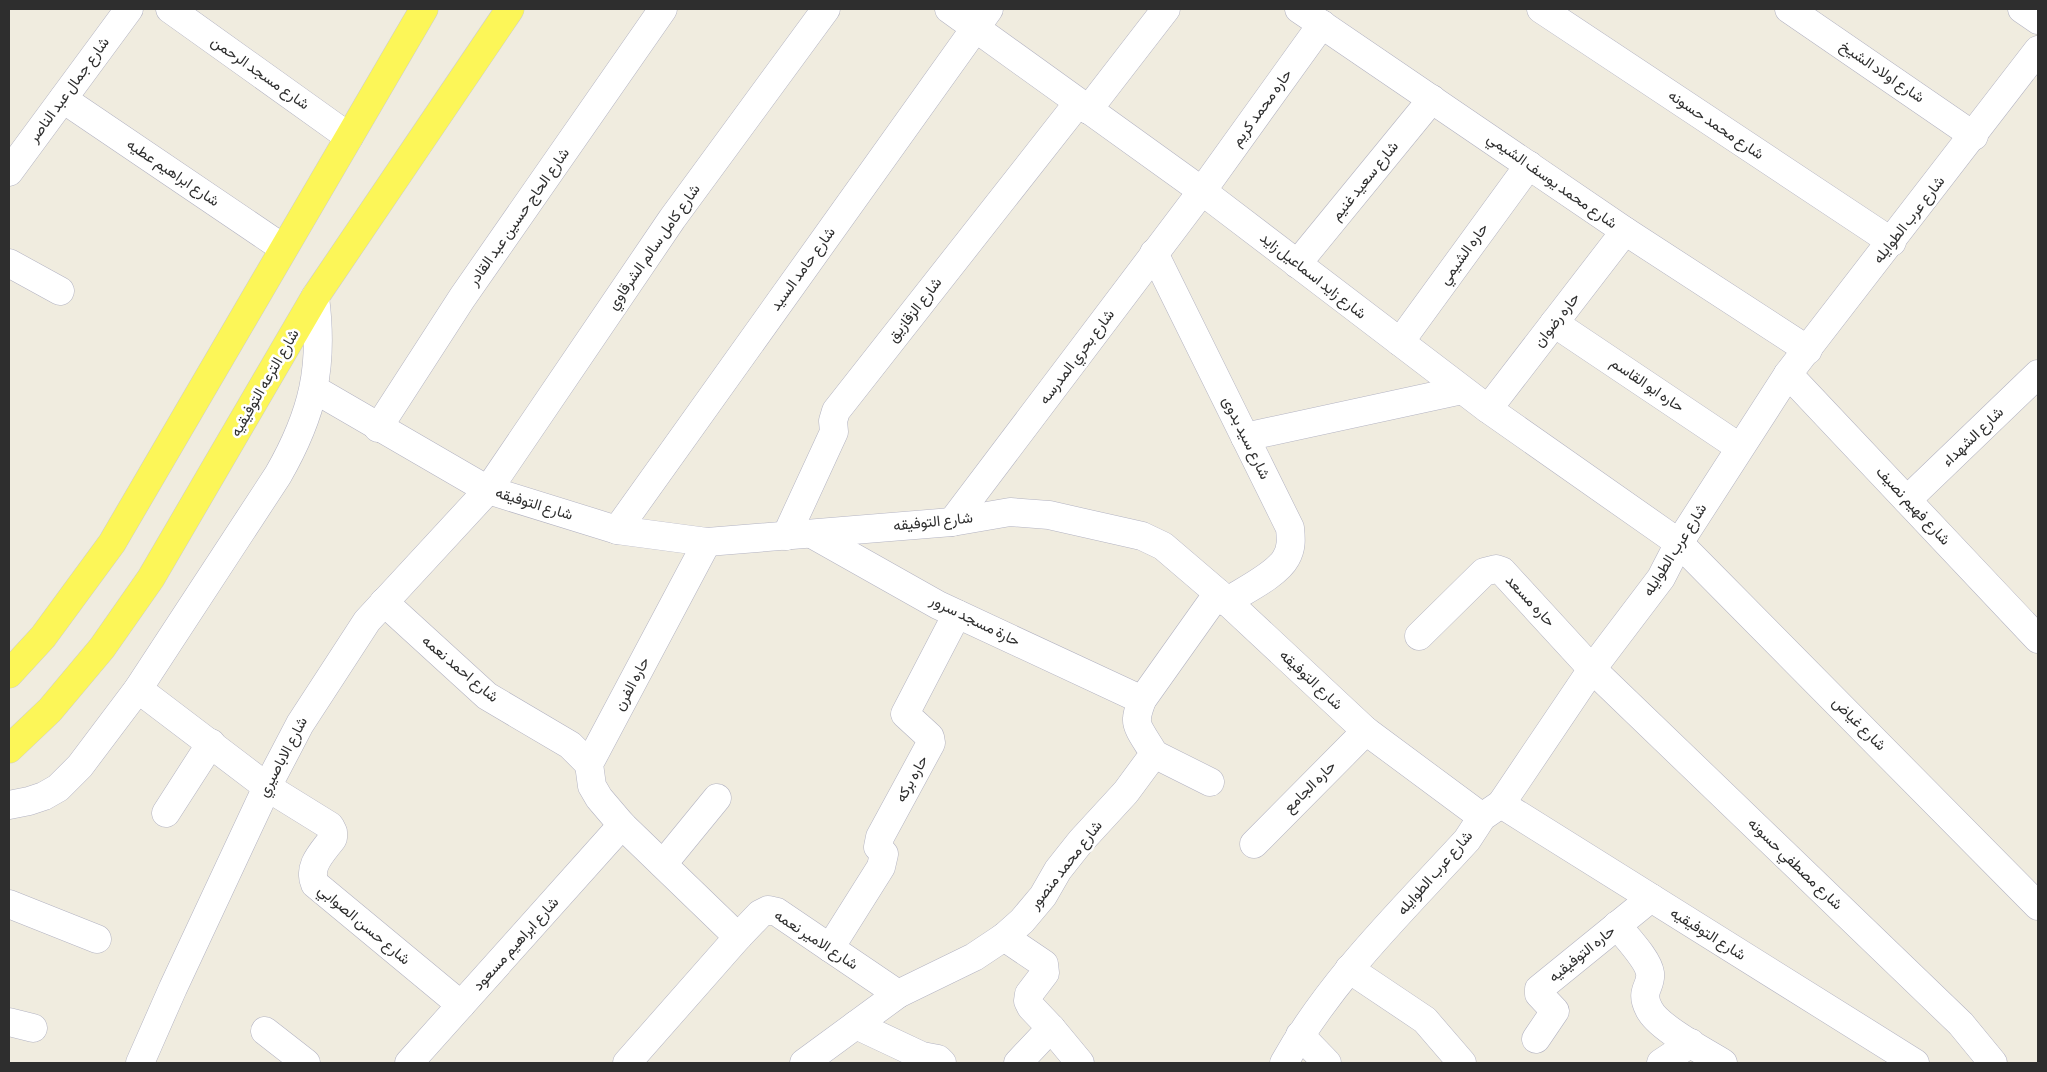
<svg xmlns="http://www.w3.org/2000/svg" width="2047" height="1072" font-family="'Alegreya Sans',Vazirmatn,sans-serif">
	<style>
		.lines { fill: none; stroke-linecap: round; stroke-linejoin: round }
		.minor-casing { stroke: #b3b3c2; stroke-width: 29 }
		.major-casing { stroke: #cdcdcd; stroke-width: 29 }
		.minor { stroke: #fff; stroke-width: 28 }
		.major { stroke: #fcf658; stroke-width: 28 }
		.labels { text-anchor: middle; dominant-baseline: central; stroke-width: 5; stroke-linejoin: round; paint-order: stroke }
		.street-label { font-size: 15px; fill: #2e2e2e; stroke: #fff }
	</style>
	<rect width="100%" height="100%" fill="#f0ecdf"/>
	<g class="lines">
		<g class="minor-casing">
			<g id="minor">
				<path d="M170 9 349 137"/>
				<path d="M949 9 1202 191 1488 409 1679 543 2038 906"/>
				<path d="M1299 9 1625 231 1808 350"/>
				<path d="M1541 9 1892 242"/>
				<path d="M1789 9 1974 136"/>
				<path d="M2022 9 2038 20"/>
				<path d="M63 99 283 248"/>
				<path d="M1088 110 1166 9"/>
				<path d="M9 172 129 9"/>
				<path d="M1154 253 1290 528C1291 538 1292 548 1286 558 1277 575 1243 591 1226 602"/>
				<path d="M9 263 60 291"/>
				<path d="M1297 264 1432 99"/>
				<path d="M1554 323 1739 447"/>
				<path d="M1400 342 1529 165"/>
				<path d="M1788 374 2038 639"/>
				<path d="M314 389 488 490 617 530 707 542 952 522 1010 512 1049 515 1142 536 1163 546 1218 593 1366 731 1482 817"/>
				<path d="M1488 409 1625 231"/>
				<path d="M378 428 462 298 663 9"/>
				<path d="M1245 437 1462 390"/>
				<path d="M1907 500 2038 374"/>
				<path d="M952 522 1202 191 1322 24"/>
				<path d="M617 530 989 9"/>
				<path d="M812 534 938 605 1142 700"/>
				<path d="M786 536 834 432 833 421 836 411 1078 103"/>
				<path d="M707 542 589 764 592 786 599 798 622 825 738 937"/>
				<path d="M384 602 487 696 570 745 589 764"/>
				<path d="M1419 636 1484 572 1496 569 1502 571 1592 669 1961 1024 1993 1063"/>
				<path d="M138 689 267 787 330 826 333 832V838C323 852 307 866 315 884L461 1005"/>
				<path d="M1154 754 1210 782"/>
				<path d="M1501 804 1915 1063"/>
				<path d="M9 805 29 801 44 796 58 788 80 766 138 689 278 475C313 414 324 367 315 297"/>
				<path d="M166 813 211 743"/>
				<path d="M1254 844 1366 731"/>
				<path d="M663 864 717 798"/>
				<path d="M9 904 97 939"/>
				<path d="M1617 925C1626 937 1648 959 1650 973 1652 987 1639 990 1649 1009 1658 1028 1704 1051 1723 1063"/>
				<path d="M1004 937 1044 964 1045 973 1029 994 1028 1001 1031 1007 1051 1028 1080 1063"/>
				<path d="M830 948 881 867 884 854 878 847 880 837 931 743 930 737 905 714 957 614"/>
				<path d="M1349 969 1425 1020 1462 1063"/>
				<path d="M9 1022 33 1028"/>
				<path d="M856 1025 922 1056 938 1059 942 1063"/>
				<path d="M265 1031 306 1063"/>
				<path d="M1300 1035 1327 1063"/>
				<path d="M1536 1039 1555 1011 1539 994V989L1651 898"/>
				<path d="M140 1063 173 988 267 787 300 724 367 621 488 490 672 219 826 9"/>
				<path d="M409 1063 622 825"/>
				<path d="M627 1063 738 937 760 914 768 910 777 912 898 994"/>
				<path d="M804 1063 898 994 974 957 1004 937 1022 921 1043 896 1058 870 1081 841 1126 792 1154 754C1150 745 1136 729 1137 719 1137 713 1140 706 1142 700L1218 593"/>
				<path d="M1018 1063 1051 1028"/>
				<path d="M1284 1063C1331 979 1402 911 1467 840L1482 817 1501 804 1592 669 1661 578 1679 543 1788 374 2038 50"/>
				<path d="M1661 1063 1691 1043"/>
			</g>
		</g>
		<g class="major-casing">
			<g id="major">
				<path d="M9 674 43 637 112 543 424 9"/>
				<path d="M9 749 50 710 102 648 151 578 315 297 510 9"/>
			</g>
		</g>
		<use href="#minor" class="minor"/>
		<use href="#major" class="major"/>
	</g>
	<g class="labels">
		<g class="street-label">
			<text transform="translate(1882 72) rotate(34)">شارع اولاد الشيخ</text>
			<text transform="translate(260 73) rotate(35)">شارع مسجد الرحمن</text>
			<text transform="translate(69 90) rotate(-54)">شارع جمال عبد الناصر</text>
			<text transform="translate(1262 108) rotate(-54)">حاره محمد كريم</text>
			<text transform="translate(1716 125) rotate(34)">شارع محمد حسونه</text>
			<text transform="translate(173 173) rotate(34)">شارع ابراهيم عطيه</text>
			<text transform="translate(1365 181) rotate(-51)">شارع سعيد غنيم</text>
			<text transform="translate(1552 181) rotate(35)">شارع محمد يوسف الشيمي</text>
			<text transform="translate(519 217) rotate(-55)">شارع الحاج حسين عبد القادر</text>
			<text transform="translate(1909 220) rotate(-52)">شارع عرب الطوايله</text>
			<text transform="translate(654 247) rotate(-55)">شارع كامل سالم الشرقاوي</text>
			<text transform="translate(1464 254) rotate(-54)">حاره الشيمي</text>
			<text transform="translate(803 269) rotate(-54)">شارع حامد السيد</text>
			<text transform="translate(1313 276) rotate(38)">شارع زايد اسماعيل زايد</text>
			<text transform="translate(915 310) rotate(-52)">شارع الزقازيق</text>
			<text transform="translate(1557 320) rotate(-52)">حاره رضوان</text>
			<text transform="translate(1077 357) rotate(-53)">شارع بحري المدرسه</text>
			<text transform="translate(265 383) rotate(-60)">شارع الترعه التوفيقيه</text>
			<text transform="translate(1647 385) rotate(34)">حاره ابو القاسم</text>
			<text transform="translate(1973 437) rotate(-44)">شارع الشهداء</text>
			<text transform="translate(1246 438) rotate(64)">شارع سيد بدوى</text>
			<text transform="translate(534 504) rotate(17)">شارع التوفيقه</text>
			<text transform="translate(1913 506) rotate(47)">شارع فهيم نصيف</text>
			<text transform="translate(933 522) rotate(-6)">شارع التوفيقه</text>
			<text transform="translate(1675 550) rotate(-58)">شارع عرب الطوايله</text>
			<text transform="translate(1530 601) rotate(47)">حاره مسعد</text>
			<text transform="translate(975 621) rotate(26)">حارة مسجد سرور</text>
			<text transform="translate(460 669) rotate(40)">شارع احمد نعمه</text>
			<text transform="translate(1311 680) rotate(43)">شارع التوفيقه</text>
			<text transform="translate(632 684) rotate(-62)">حاره الفرن</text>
			<text transform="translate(1859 724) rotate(45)">شارع غياض</text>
			<text transform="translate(283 757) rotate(-62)">شارع الاباصيري</text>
			<text transform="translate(912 779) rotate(-61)">حاره بركه</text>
			<text transform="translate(1310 787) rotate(-45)">حاره الجامع</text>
			<text transform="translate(1795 864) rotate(44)">شارع مصطفي حسونه</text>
			<text transform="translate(1066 865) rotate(-52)">شارع محمد منصور</text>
			<text transform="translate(1435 873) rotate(-49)">شارع عرب الطوايله</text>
			<text transform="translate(364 925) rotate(40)">شارع حسن الصوابي</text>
			<text transform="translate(1708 934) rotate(32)">شارع التوفيقيه</text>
			<text transform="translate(816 940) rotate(33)">شارع الامير نعمه</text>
			<text transform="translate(516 944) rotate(-48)">شارع ابراهيم مسعود</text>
			<text transform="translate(1582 954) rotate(-39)">حاره التوفيقيه</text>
		</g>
	</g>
	<rect width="2047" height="1072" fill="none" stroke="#2e2e2e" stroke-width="20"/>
</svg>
